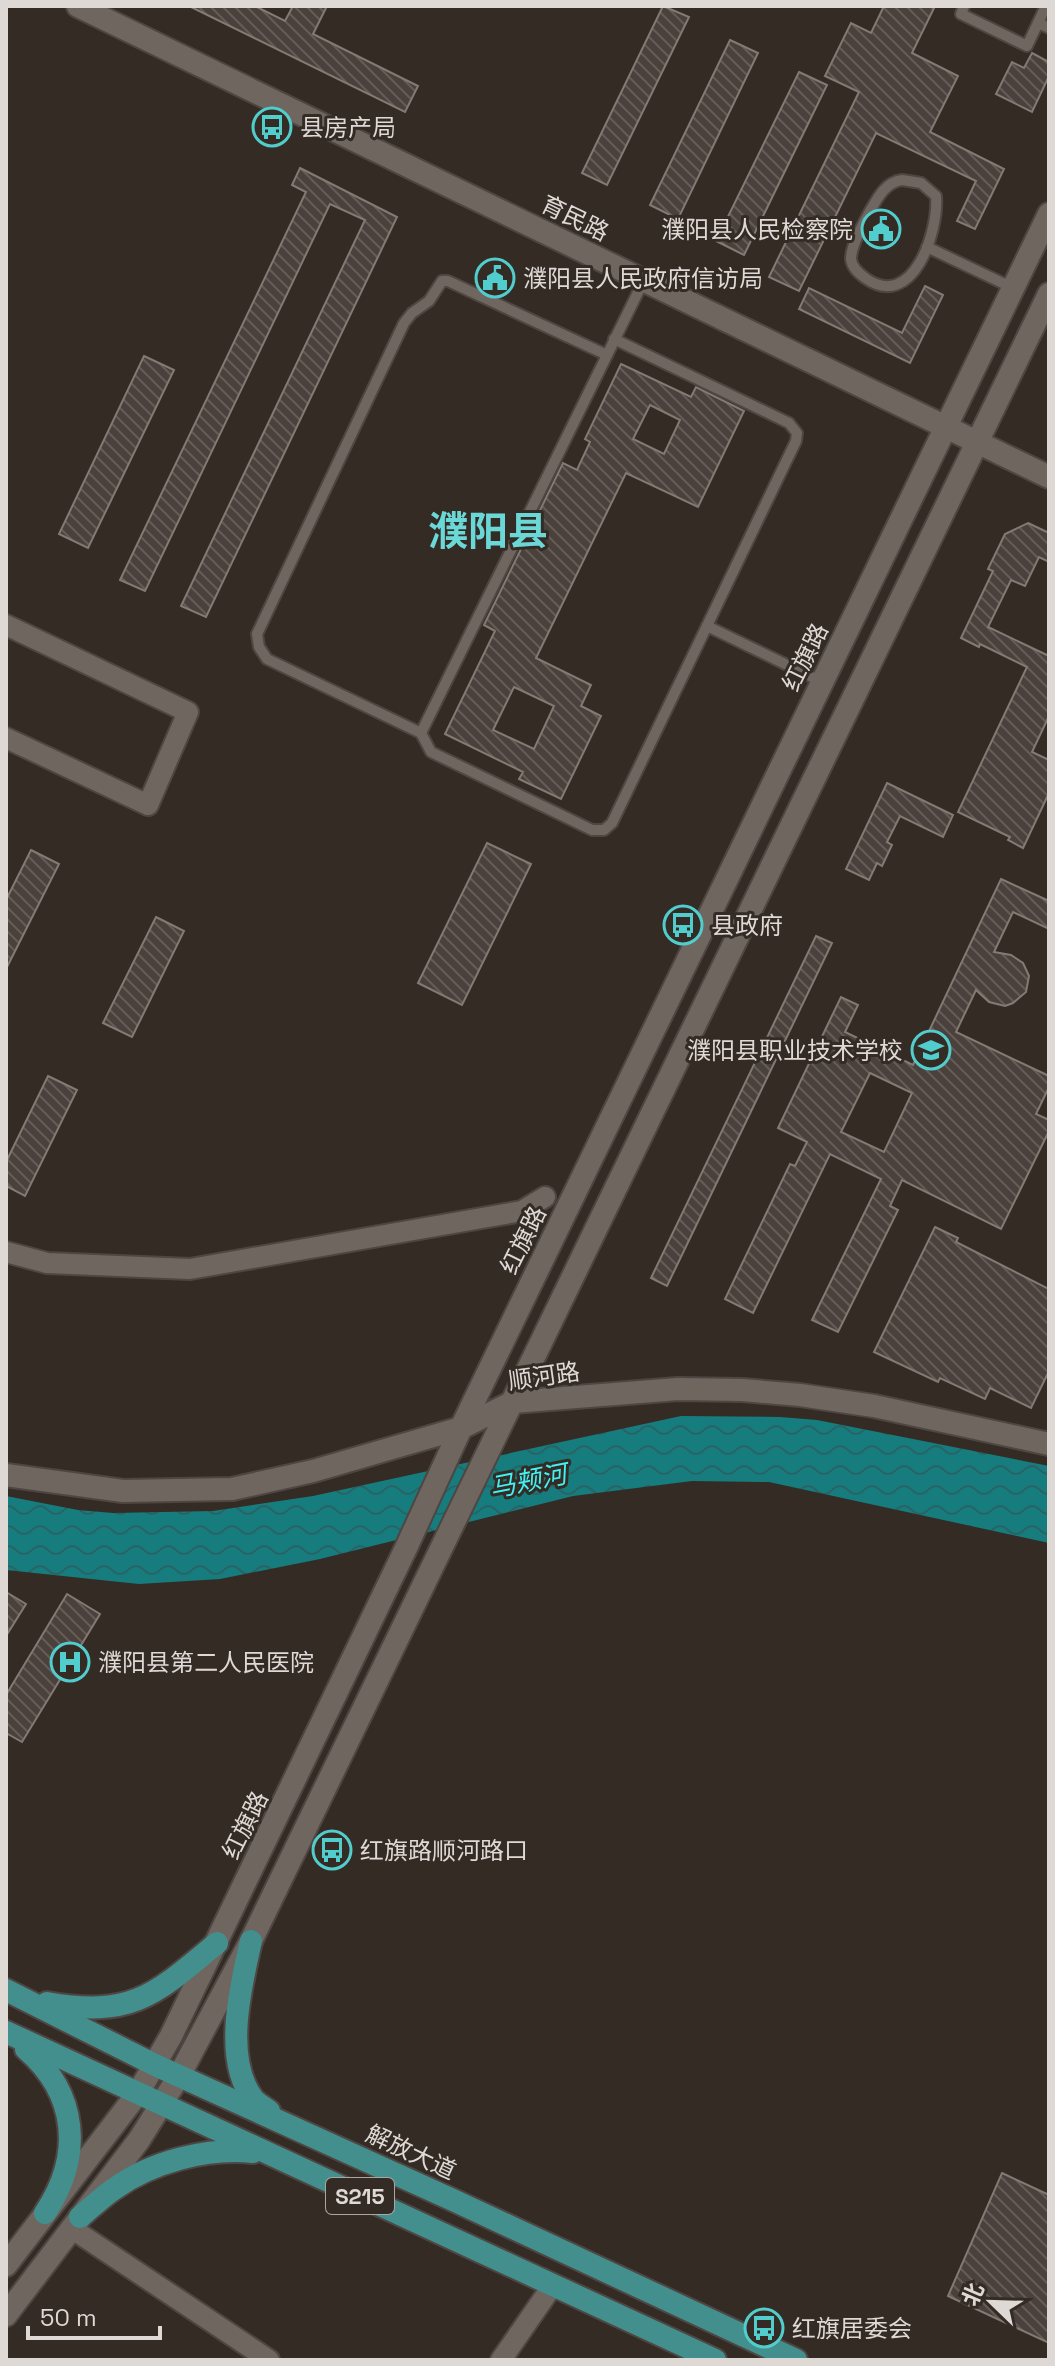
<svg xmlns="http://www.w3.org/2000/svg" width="1055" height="2366" font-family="'Space Grotesk','Noto Sans SC',sans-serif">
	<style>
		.water { fill: url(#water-waves) }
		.building { fill: url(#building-back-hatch); stroke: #847a73; stroke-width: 2; fill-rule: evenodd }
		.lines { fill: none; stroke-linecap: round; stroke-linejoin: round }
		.service-casing { stroke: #4e4642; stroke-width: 14 }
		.minor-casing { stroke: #4e4642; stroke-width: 24 }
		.tertiary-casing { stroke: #4e4642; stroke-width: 26 }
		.secondary-casing { stroke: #4e4642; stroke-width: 26 }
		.primary-casing { stroke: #4e4642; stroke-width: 26 }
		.service { stroke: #706660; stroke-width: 10 }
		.minor { stroke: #706660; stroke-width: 20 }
		.tertiary { stroke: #706660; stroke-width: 22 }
		.secondary { stroke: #706660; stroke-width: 22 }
		.primary { stroke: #428f8d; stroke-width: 22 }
		.labels { text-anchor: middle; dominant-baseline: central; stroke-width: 6; stroke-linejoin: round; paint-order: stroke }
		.shield { fill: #342b25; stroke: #aca5a1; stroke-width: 2 }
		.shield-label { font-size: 22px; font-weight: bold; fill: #dfd9d6 }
		.poi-label { font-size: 24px; fill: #dfd9d6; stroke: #342b25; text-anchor: start }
		.street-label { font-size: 24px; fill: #dfd9d6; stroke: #342b25 }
		.water-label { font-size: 26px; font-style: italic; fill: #40f2f3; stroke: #342b25 }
		.town-label { font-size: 40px; font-weight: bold; fill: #6bd8d8; stroke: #342b25 }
	</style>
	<defs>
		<pattern id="water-waves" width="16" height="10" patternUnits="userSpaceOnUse" patternTransform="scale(2)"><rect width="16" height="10" fill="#167c7d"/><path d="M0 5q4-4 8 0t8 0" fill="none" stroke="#286465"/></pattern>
		<pattern id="building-back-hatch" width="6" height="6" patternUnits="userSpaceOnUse" patternTransform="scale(2)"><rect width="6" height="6" fill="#4b413c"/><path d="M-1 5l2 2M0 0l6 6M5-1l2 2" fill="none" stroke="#645c57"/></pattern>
	</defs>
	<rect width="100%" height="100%" fill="#342b25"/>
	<path class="water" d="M681 1416 780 1417 817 1420 1049 1466V1543L769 1482 692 1481 573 1496 320 1559 220 1579 139 1584 6 1570V1496L78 1510 113 1513 213 1511 313 1496Z"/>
	<g class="building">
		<path d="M189 6H255L285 21 293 6H327L313 34 418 86 405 112Z"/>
		<path d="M663 6 689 17 607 185 582 173Z"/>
		<path d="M884 6H935L912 53 958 76 930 132 1004 169 975 229 957 221 976 181 876 133 799 291 769 277 859 92 825 76 851 23 871 33Z"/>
		<path d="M730 40 758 53 678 219 650 205Z"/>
		<path d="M1032 53 1049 62V76L1032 112 996 94 1012 62 1024 68Z"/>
		<path d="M799 72 827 85 744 255 716 241Z"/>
		<path d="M300 168 397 217 206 617 181 606 365 220 330 204 145 591 120 580 306 192 292 185Z"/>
		<path d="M925 286 943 295 910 363 799 309 809 288 902 333Z"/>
		<path d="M144 356 174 370 88 548 59 534Z"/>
		<path d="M621 364 691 397 696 387 744 411 698 507 626 473 536 658 591 685 581 706 601 716 561 799 519 779 523 772 445 734 495 631 484 625 563 463 577 470 590 442 585 439ZM650 405 680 420 664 454 633 439ZM514 687 554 706 534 749 493 730Z"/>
		<path d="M1028 523 1049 533V562L1039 557 1025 586 1011 580 988 627 1049 656V716L1032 752 1049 760V793L1023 848 1008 840 1010 837 958 812 1027 667 980 644 979 647 961 638 993 571 988 569 1005 534Z"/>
		<path d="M887 783 953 815 943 837 900 816 887 842 892 845 882 866 877 863 869 880 846 869Z"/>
		<path d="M487 843 531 864 462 1005 418 983Z"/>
		<path d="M31 850 59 864 6 969V900Z"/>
		<path d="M1001 879 1049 901V929L1013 912 994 952 1011 955 1023 963 1029 976 1026 992 1013 1003 1005 1006 989 1002 976 990 956 1032 1049 1076V1087L1036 1114 1049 1120V1131L1001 1229 902 1180 890 1206 898 1210 838 1332 812 1320 881 1179 830 1154 753 1313 725 1299 790 1164 795 1166 807 1142 778 1128 841 997 858 1005 845 1032 913 1065ZM870 1073 912 1093 884 1152 841 1132Z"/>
		<path d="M156 917 184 931 132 1037 103 1023Z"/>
		<path d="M816 936 832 943 667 1286 651 1278Z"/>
		<path d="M48 1076 77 1090 25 1196 6 1186V1162Z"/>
		<path d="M935 1227 958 1238 956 1242 1049 1289V1371L1031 1408 990 1388 985 1399 940 1378 938 1382 874 1352Z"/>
		<path d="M6 1592 26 1604 6 1636Z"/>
		<path d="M67 1594 100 1614 22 1742 6 1733V1695Z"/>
		<path d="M1002 2173 1049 2195V2343L948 2296Z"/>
	</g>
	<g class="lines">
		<g class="service-casing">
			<g id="service">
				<path d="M964 6 961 14 1027 46 1046 6"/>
				<path d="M1038 23 1049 28"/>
				<path d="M902 180 921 183 936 196C939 231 913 312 865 278 859 273 852 268 851 259 851 245 863 225 869 213 877 199 885 182 902 180Z"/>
				<path d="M927 247 1013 288"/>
				<path d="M607 355 448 281H442L429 301 412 313 404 323 257 634 259 647 267 659 421 733 431 752 592 830H604L612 823 796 441 797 433 789 423 614 339"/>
				<path d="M707 626 822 682"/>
				<path d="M421 733 644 280"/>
			</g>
		</g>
		<g class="minor-casing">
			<g id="minor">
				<path d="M6 625 188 712 148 805 6 738"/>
				<path d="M6 1252 47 1263 190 1269 522 1211 545 1197"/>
				<path d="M71 2228 269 2360"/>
				<path d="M501 2360 553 2285"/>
			</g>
		</g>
		<g class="tertiary-casing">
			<g id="tertiary">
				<path d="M78 6 1049 477"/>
				<path d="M6 1475 123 1491 232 1489 313 1471 461 1428 513 1402 678 1389 742 1390 800 1395 874 1406 1049 1444"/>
			</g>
		</g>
		<g class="secondary-casing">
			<g id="secondary">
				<path d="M6 2265 138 2093 171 2036 406 1548 461 1428 1049 214"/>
				<path d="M6 2315 139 2140 179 2076 251 1941 1049 294"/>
			</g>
		</g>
		<g class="primary-casing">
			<g id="primary">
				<path d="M251 1941C241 1985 222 2060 254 2100 258 2104 265 2108 269 2111"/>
				<path d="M6 1990 155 2065 453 2200 796 2360"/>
				<path d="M47 2003C132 2018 155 1995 217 1943"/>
				<path d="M6 2032 715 2360"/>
				<path d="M26 2049C78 2094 83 2156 45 2213"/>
				<path d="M80 2217C91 2208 102 2197 114 2189 151 2162 208 2147 253 2152"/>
			</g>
		</g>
		<use href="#service" class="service"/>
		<use href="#minor" class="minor"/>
		<use href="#tertiary" class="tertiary"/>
		<use href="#secondary" class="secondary"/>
		<use href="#primary" class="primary"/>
	</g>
	<defs>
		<g id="bus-ring" transform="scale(2)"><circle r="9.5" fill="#342b25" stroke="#52cdcd" stroke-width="1.5"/><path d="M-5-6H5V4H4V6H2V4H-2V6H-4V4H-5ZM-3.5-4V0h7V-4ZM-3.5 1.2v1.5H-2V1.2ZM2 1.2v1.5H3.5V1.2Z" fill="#52cdcd"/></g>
		<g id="civic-ring" transform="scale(2)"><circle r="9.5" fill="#342b25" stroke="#52cdcd" stroke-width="1.5"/><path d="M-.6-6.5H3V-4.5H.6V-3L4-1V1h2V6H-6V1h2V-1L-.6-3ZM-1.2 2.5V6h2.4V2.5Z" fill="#52cdcd"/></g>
		<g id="school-ring" transform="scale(2)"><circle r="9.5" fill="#342b25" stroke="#52cdcd" stroke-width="1.5"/><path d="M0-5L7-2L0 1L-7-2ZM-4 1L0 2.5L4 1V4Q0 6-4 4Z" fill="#52cdcd"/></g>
		<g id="hospital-ring" transform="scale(2)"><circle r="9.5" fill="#342b25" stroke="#52cdcd" stroke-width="1.5"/><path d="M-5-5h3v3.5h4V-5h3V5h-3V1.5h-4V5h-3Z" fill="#52cdcd"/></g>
	</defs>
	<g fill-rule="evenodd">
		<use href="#bus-ring" x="272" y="127"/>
		<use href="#civic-ring" x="881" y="229"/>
		<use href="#civic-ring" x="495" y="278"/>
		<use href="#bus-ring" x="683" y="925"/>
		<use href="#school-ring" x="931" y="1050"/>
		<use href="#hospital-ring" x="70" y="1662"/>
		<use href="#bus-ring" x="332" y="1850"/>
		<use href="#bus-ring" x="764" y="2328"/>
	</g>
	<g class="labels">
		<rect class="shield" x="326" y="2178" width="68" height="36" rx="6"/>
		<g class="shield-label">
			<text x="360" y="2196">S215</text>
		</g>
		<g class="poi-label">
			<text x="300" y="127">县房产局</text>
			<text x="853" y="229" text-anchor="end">濮阳县人民检察院</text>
			<text x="523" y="278">濮阳县人民政府信访局</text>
			<text x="711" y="925">县政府</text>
			<text x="903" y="1050" text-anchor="end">濮阳县职业技术学校</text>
			<text x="98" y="1662">濮阳县第二人民医院</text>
			<text x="360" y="1850">红旗路顺河路口</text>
			<text x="792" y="2328">红旗居委会</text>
		</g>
		<g class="street-label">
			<text transform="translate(575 218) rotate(26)">育民路</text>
			<text transform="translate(805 657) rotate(-64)">红旗路</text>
			<text transform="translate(523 1240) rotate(-64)">红旗路</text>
			<text transform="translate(544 1376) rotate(-8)">顺河路</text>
			<text transform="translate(245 1825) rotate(-64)">红旗路</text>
			<text transform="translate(411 2152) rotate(25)">解放大道</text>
		</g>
		<g class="water-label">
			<text transform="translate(528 1481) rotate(-11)">马颊河</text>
		</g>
		<g class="town-label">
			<text x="488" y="531">濮阳县</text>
		</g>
	</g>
	<rect width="1055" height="2366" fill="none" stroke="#dfd9d6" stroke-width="16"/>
	<g transform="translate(991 2302) rotate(293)" stroke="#342b25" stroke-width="6" paint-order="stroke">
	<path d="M0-6L14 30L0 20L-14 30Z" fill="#dfd9d6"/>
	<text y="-12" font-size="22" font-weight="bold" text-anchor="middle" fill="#dfd9d6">北</text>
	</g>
	<path d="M28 2326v12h132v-12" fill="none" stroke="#dfd9d6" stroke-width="4"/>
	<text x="40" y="2326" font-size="24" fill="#dfd9d6" stroke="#342b25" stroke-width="6" paint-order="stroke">50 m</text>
</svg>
